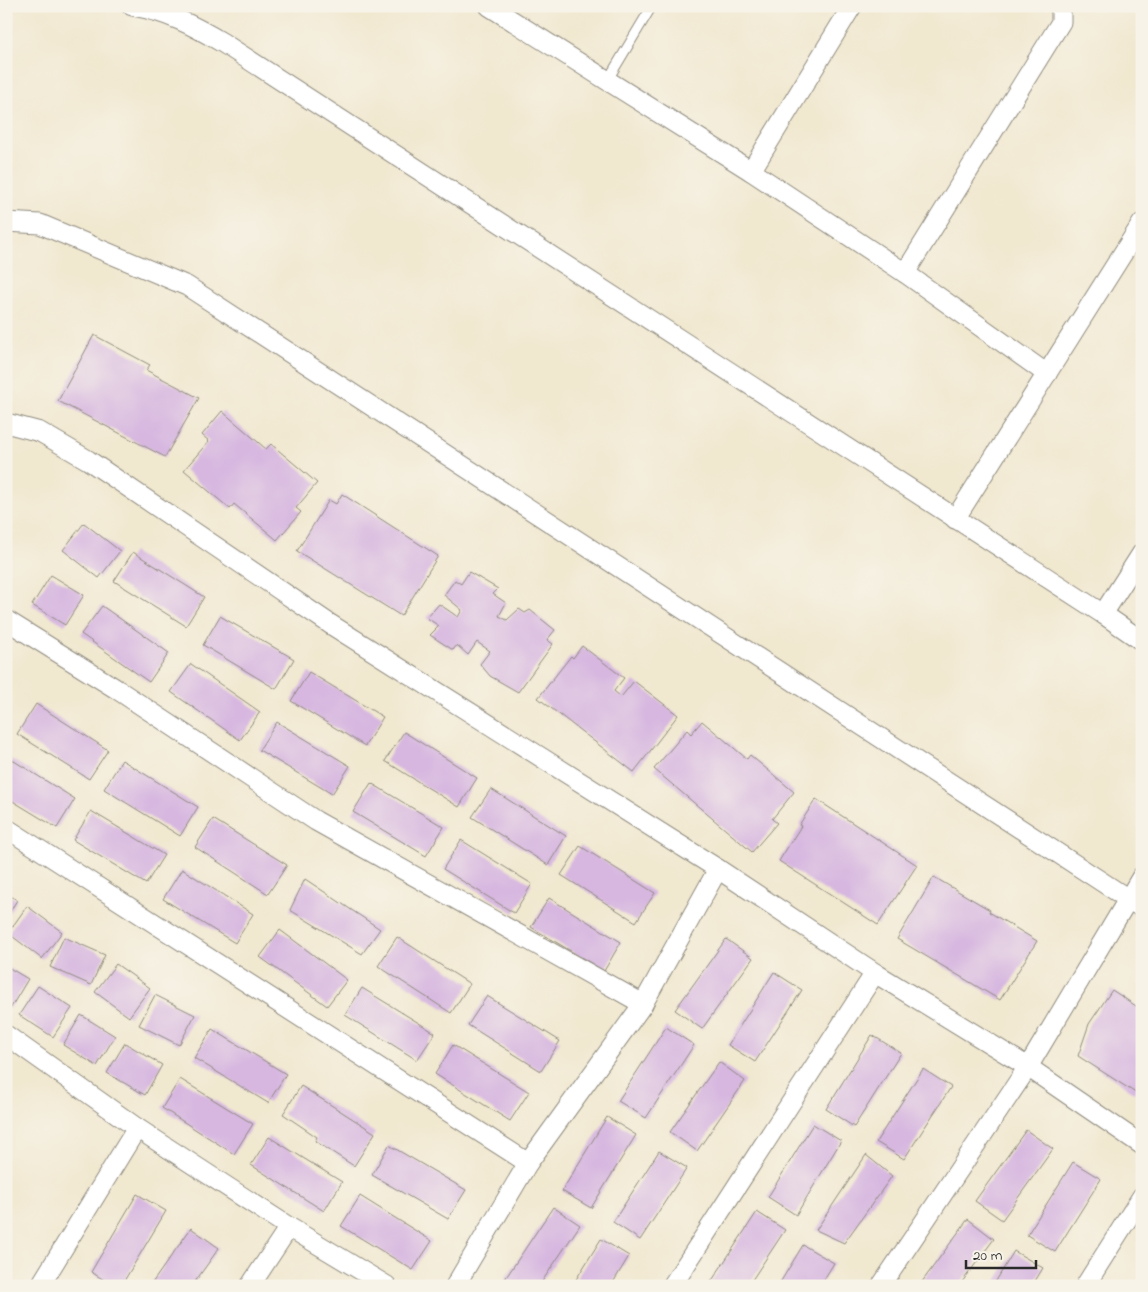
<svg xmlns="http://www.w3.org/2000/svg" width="1148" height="1292" font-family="'Indie Flower',sans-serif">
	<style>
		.building { fill: #d7b7e0 }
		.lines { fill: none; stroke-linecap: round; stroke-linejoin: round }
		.lane-casing { stroke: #8e8a7e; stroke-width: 11 }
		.street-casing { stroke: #8e8a7e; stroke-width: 21 }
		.lane { stroke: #fff; stroke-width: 9 }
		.street { stroke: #fff; stroke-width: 19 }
	</style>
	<rect width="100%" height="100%" fill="#f7f3e8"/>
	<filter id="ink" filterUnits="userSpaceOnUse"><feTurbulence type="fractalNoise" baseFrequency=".02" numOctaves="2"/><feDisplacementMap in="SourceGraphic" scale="10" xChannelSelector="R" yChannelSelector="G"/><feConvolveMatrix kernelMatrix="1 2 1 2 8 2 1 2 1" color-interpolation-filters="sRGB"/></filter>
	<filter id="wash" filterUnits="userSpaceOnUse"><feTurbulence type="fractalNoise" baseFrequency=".0096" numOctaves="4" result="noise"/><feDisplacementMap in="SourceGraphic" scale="20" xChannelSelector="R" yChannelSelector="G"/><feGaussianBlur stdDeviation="1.12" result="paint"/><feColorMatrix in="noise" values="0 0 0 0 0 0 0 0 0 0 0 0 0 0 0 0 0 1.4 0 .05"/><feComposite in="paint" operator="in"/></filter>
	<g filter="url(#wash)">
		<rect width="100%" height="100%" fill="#f1e8d0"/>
		<g id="blocks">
			<g class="building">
				<path d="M94 335 150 365 146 370 199 398 165 457 58 401Z"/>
				<path d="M222 411 266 449 271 444 317 483 296 508 301 512 277 540 234 504 230 509 184 470 209 441 202 435Z"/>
				<path d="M342 494 438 556 401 616 297 551 329 500 336 504Z"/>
				<path d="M84 523 120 551 99 578 63 550Z"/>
				<path d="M133 552 204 597 186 626 114 581Z"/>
				<path d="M469 572 498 589 493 594 506 603 499 616 507 620 519 609 525 613 530 610 555 630 547 640 553 644 518 692 490 676 480 664 490 651 477 642 468 655 457 645 453 650 430 635 439 626 427 618 439 604 458 617 462 610 444 595 455 580 461 584Z"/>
				<path d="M51 575 84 595 65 625 32 605Z"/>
				<path d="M102 606 169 653 149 682 81 634Z"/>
				<path d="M220 616 294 659 276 689 203 645Z"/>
				<path d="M582 646 624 678 614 691 621 697 634 681 678 715 634 772 538 698 571 656 573 658Z"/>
				<path d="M191 664 260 712 240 740 171 692Z"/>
				<path d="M309 672 383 717 365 746 291 701Z"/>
				<path d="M36 704 108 750 89 779 17 734Z"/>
				<path d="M702 721 747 759 750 755 794 792 772 819 777 823 752 852 654 769 687 730 691 734Z"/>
				<path d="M277 722 350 766 332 794 259 750Z"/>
				<path d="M404 732 477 778 459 807 385 761Z"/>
				<path d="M6 756 75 799 57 828 6 797Z"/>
				<path d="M122 760 198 807 180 836 104 789Z"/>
				<path d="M371 783 444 827 426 856 353 812Z"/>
				<path d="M491 789 566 836 548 865 472 817Z"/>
				<path d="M816 799 917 865 878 925 779 861 801 826 799 825Z"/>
				<path d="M91 811 164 855 146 884 73 840Z"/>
				<path d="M213 819 287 865 268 894 195 847Z"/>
				<path d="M461 840 532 884 514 913 443 869Z"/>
				<path d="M580 846 655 893 636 922 561 875Z"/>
				<path d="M182 869 253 914 235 943 163 899Z"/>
				<path d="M934 877 990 910 989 912 1037 941 1000 1000 897 939Z"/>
				<path d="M305 879 380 929 362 954 290 910Z"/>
				<path d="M6 893 17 900 6 918Z"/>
				<path d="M549 898 621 942 604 971 531 927Z"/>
				<path d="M27 906 62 932 42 959 8 933Z"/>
				<path d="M280 930 347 980 327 1006 260 957Z"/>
				<path d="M64 937 105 955 91 985 50 967Z"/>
				<path d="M397 937 470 984 451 1013 378 966Z"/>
				<path d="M726 939 753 958 702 1029 675 1010Z"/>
				<path d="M116 964 150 988 129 1017 95 992Z"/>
				<path d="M6 966 28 979 10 1009 6 1007Z"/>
				<path d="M774 972 802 990 755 1062 728 1045Z"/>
				<path d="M38 986 72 1008 53 1037 19 1015Z"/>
				<path d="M362 988 435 1033 417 1060 345 1015Z"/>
				<path d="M1112 990 1142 1010V1097L1078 1056 1089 1024Z"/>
				<path d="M155 995 195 1015 179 1045 139 1025Z"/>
				<path d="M487 996 560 1041 541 1071 468 1025Z"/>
				<path d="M81 1015 115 1036 97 1066 63 1045Z"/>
				<path d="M666 1027 694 1045 646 1118 618 1101Z"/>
				<path d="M212 1029 286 1074 268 1103 194 1058Z"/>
				<path d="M872 1035 901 1053 854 1127 826 1109Z"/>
				<path d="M125 1043 162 1065 145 1095 107 1073Z"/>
				<path d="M453 1045 529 1092 510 1121 435 1074Z"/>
				<path d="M719 1062 745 1081 697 1151 670 1132Z"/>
				<path d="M923 1069 951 1087 904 1159 876 1142Z"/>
				<path d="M180 1079 253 1124 234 1154 162 1108Z"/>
				<path d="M301 1086 375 1133 354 1166 315 1141 317 1137 283 1114Z"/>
				<path d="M607 1117 636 1135 591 1208 562 1191Z"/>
				<path d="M813 1124 841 1141 796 1215 768 1197Z"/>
				<path d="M1026 1130 1053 1149 1002 1220 975 1201Z"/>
				<path d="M269 1137 342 1182 324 1211 251 1165Z"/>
				<path d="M389 1145 466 1190 448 1219 372 1175Z"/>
				<path d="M659 1151 687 1168 640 1240 613 1222Z"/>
				<path d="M866 1155 892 1176 844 1243 816 1230Z"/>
				<path d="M1073 1162 1101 1179 1055 1252 1027 1235Z"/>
				<path d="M137 1194 166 1211 121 1286H114L91 1272Z"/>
				<path d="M360 1196 432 1241 413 1270 341 1226Z"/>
				<path d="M553 1207 580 1225 539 1286H516L505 1279Z"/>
				<path d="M757 1212 785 1230 748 1286H711L709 1285Z"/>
				<path d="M968 1219 994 1239 959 1286H919Z"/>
				<path d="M191 1228 219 1248 192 1286H150Z"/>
				<path d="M601 1239 629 1256 611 1286H572Z"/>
				<path d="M803 1245 834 1263 820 1286H778Z"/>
				<path d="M1014 1251 1043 1268 1032 1286H993Z"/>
			</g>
		</g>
	</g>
	<g filter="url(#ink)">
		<use href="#blocks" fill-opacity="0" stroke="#8e8a7e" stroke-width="1"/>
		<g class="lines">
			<g class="lane-casing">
				<path id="lane" d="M607 81 652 6"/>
			</g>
			<g class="street-casing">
				<g id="street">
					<path d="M132 6C167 12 193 25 223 43L1103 614 1142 641"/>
					<path d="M489 6 751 171 905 273 1047 374"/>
					<path d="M751 171 852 6"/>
					<path d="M6 222 40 224 187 286 1142 908"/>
					<path d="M905 273 1061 22V6"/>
					<path d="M6 423 40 432 88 460 330 624 718 869 875 973 1028 1067 1142 1145"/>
					<path d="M955 519 1142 223"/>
					<path d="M1103 614 1142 553"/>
					<path d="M6 620 118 690 316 821 643 1004"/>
					<path d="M6 828 528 1163"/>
					<path d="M6 1035 137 1128 289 1227 387 1286"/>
					<path d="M40 1286 137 1128"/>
					<path d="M250 1286 289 1227"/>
					<path d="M455 1286 528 1163 643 1004 718 869"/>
					<path d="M672 1286 875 973"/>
					<path d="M881 1286 1028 1067 1142 876"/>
					<path d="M1085 1286 1142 1196"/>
				</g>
			</g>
			<use href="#lane" class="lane"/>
			<use href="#street" class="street"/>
		</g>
	</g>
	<rect width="1148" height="1292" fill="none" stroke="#f7f3e8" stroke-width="25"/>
	<path d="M966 1260v8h70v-8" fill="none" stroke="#2b2b2b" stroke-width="2.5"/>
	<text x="973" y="1260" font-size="15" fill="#2b2b2b" stroke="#f7f3e8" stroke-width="4" paint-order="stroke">20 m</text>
</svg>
